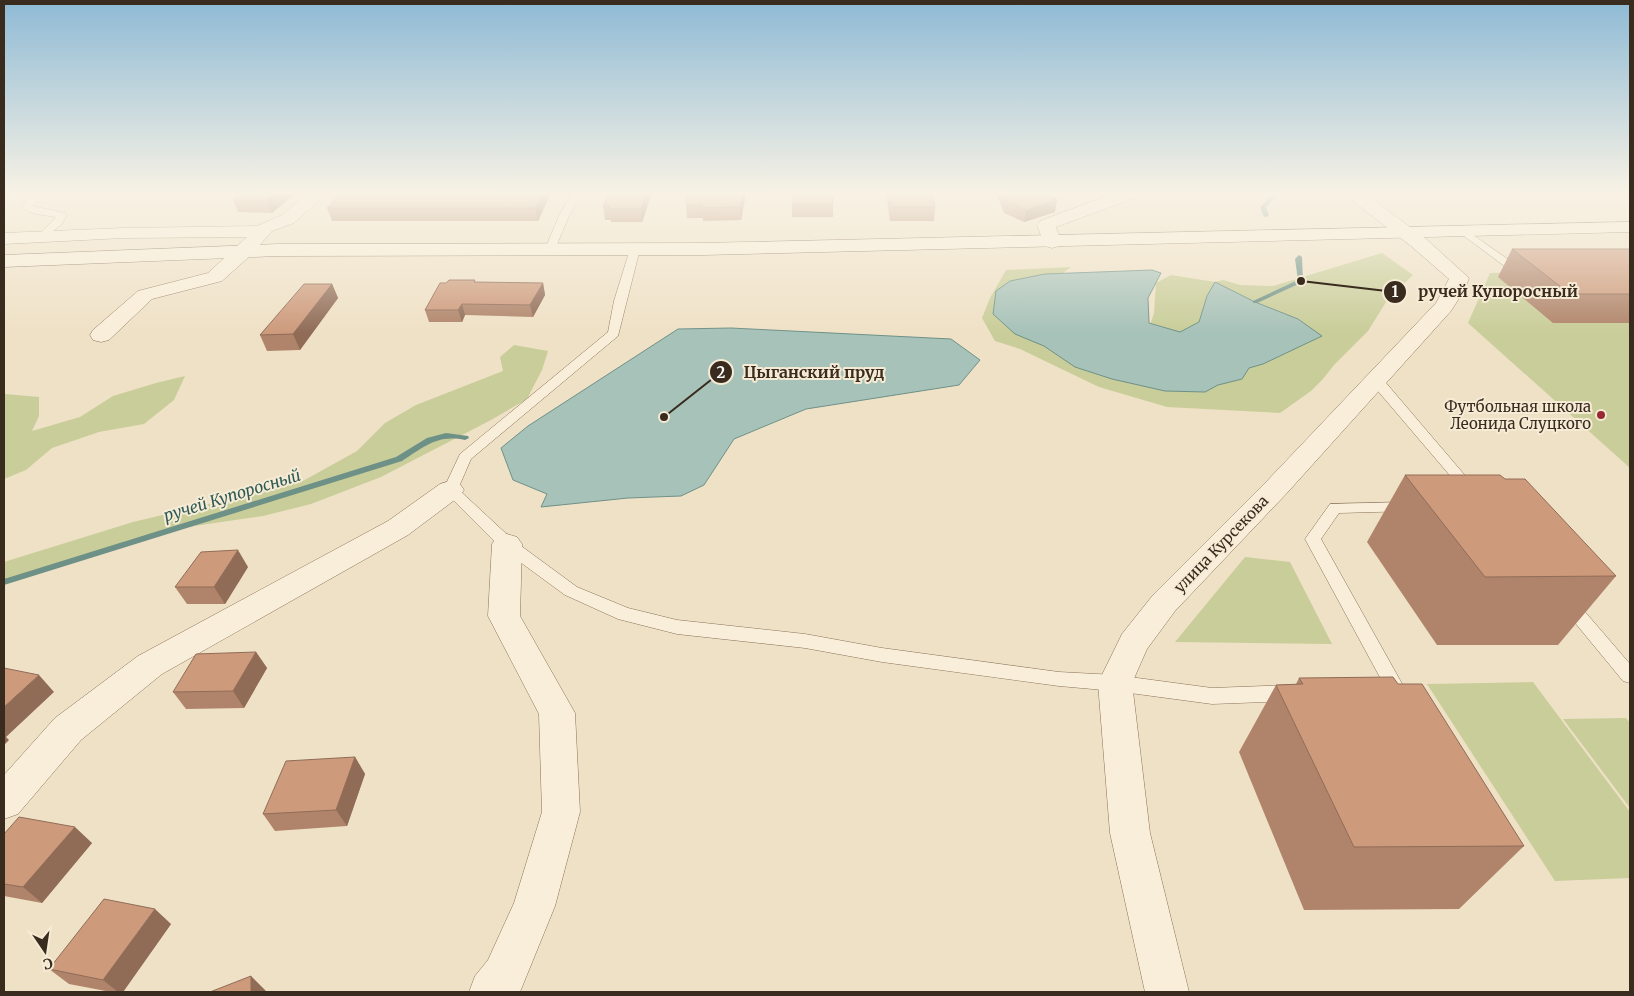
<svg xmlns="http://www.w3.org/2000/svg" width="1634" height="996" font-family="Merriweather,serif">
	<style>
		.green { fill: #c9cd99 }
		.water { fill: #a7c2b9; stroke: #6e9187 }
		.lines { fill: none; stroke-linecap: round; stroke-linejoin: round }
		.stream { fill: #6e9187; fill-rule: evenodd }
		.service-casing { stroke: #8a725b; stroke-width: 1 }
		.minor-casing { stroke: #8a725b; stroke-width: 1 }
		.secondary-casing { stroke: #6c533e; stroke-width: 1 }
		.service { fill: #f9eed9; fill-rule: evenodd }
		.minor { fill: #f9eed9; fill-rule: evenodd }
		.secondary { fill: #f9eed9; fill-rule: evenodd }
		.wall { fill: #b0846b }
		.shaded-wall { fill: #906c57 }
		.building { fill: #cd9a7c; stroke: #906c57 }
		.poi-dot { fill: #992b30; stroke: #f6ebd5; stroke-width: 2 }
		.labels { text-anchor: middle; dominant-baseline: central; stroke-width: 4; stroke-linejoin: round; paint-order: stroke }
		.poi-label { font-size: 15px; fill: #3a2b1f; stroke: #f6ebd5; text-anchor: end }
		.street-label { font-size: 15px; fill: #3a2b1f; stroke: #f6ebd5 }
		.water-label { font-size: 16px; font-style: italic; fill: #2e5a55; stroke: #f6ebd5 }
		.leader { fill: none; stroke: #3a2b1f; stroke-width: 2 }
		.callout-dot { fill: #3a2b1f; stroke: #f6ebd5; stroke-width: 2 }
		.mark-label { font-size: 15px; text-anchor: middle; font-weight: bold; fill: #fff }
		.callout-label { font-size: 16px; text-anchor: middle; font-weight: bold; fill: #3a2b1f; stroke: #f6ebd5; stroke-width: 4; stroke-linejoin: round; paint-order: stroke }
	</style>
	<rect width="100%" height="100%" fill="#efe1c6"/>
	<g class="green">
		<path d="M1382 253 1413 275 1388 299 1368 331 1334 365 1323 379 1311 391 1280 413 1167 407 1099 387 1020 349 995 341 982 318 990 298 1006 270 1071 267 1043 288 1149 328 1154 313 1156 283 1171 275 1215 282 1223 280 1240 285 1273 286Z"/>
		<path d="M1630 269V468L1468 323 1490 273Z"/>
		<path d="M514 345 548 351 542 370 527 399 491 420 381 477 311 504 263 516 194 526 129 540 84 559 30 571 4 582V562L133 522 301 482 357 451 385 423 416 405 503 371 500 357Z"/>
		<path d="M185 376 174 400 144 424 99 432 52 448 26 470 4 479V391L5 394 39 397V416L32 431 80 417 113 396 156 383Z"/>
		<path d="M1245 557 1290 562 1332 644 1175 642Z"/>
		<path d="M1533 682 1630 812V878L1555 881 1427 684Z"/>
		<path d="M1626 718 1630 723V808L1563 719Z"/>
	</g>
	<g class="water">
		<path d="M1152 270 1161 273 1148 298 1149 323 1180 332 1199 322 1207 296 1215 282 1255 302 1298 319 1322 336 1263 364 1249 368 1242 379 1218 385 1205 392 1165 391 1112 379 1075 367 1044 346 1015 334 993 314 996 291 1010 281 1045 274Z"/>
		<path d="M731 328 951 339 980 360 959 385 806 409 734 439 704 485 681 496 628 498 541 507 547 494 513 480 501 448 528 426 678 329Z"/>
	</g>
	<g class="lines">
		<g class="stream">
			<path d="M1274 193H1280L1266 207 1269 216 1264 217 1260 207Z"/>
			<path d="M1299 255 1302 257 1303 282 1257 303H1253V301L1298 280 1295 259Z"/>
			<path d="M446 433 468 436 469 438 465 440C437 434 424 447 402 461L4 585V579L396 457 427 438Z"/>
		</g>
		<g class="service-casing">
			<g id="service">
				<path d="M35 193H46L32 206 65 213 67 215 62 224 43 239 38 236 56 217C45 215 31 215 22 207L27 199Z"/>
				<path d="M572 193H581L569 216 555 249 554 251H546L545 249 559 216Z"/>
				<path d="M1463 228 1509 260 1526 259 1531 262 1526 265H1503L1460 233 1458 231Z"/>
				<path d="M635 246 640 249 618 336 471 459 458 489 513 540 577 587 628 608 677 620 805 634 882 648 1059 672 1115 675 1212 688 1291 685 1298 688 1300 693 1298 698 1291 701 1212 704 1115 691 1059 686 882 662 805 648 677 634 618 619 565 595 501 548 443 490 460 454 608 332 614 301 630 249Z"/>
				<path d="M1376 376 1381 377 1474 486 1476 489 1474 492H1464L1371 383 1370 380 1371 377Z"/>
				<path d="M1406 502 1411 503 1414 507 1411 511 1339 513 1321 539 1405 689 1403 694 1396 697 1382 694 1380 689 1383 683 1305 539 1330 504Z"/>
				<path d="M1568 597 1574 599 1630 664V683L1623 681 1562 607 1559 603 1562 599Z"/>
			</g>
		</g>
		<g class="minor-casing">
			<g id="minor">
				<path d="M308 193H327L294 223 272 231 251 255 222 281 152 299 109 340 101 342 93 340 90 335 93 330 138 291 208 273 247 237 124 238 4 244V233L124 228 257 226 282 215Z"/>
				<path d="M1115 193H1139L1137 197 1056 227 1061 242 1059 246 1052 248 1045 246 1037 225 1040 221Z"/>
				<path d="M1351 193H1367L1368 196 1425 238 1469 278 1465 289 1451 311 1287 493 1175 611 1147 649 1132 683 1150 833 1189 992H1145L1110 833 1098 683 1122 634 1153 595 1267 481 1436 303 1449 279 1411 246 1354 202Z"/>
				<path d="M450 481 460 484 464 490 460 496 408 535 162 674 81 740 18 814 4 819V775L55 718 138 656 388 521 440 484Z"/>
				<path d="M507 534 517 537 522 544 520 616 575 713 580 812 555 906 520 992H469L475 976 488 960 514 903 542 812 539 714 488 616 492 544 497 537Z"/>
			</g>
		</g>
		<g class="secondary-casing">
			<path id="secondary" d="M1630 222V232L703 255 278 256 4 267V255L278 244 703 243Z"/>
		</g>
		<use href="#service" class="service"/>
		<use href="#minor" class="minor"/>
		<use href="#secondary" class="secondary"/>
	</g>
	<g class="wall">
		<path d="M240 193H296L272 213 238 212 233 200Z"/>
		<path d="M551 193 538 221H332L327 208Z"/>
		<path d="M652 193 642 222H611V220H605L603 206Z"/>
		<path d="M746 193 741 220 703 221V218H687L686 205Z"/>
		<path d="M886 193H932L935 207 934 221H890Z"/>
		<path d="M996 193H1044L1057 199 1055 212 1024 222 1004 213Z"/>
		<rect x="792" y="204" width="41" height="13"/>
		<path d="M1512 249H1630V323H1553L1498 277Z"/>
		<path d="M475 282 543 283 545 295 533 317 465 315 462 322H429L425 310Z"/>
		<path d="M332 284 338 298 300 350 267 351 260 335Z"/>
		<path d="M1405 475 1505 479 1616 576 1558 645H1437L1367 542Z"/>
		<path d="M248 567 225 604H187L175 587Z"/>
		<path d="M256 652 267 668 244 708 186 709 173 692Z"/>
		<path d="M1299 678 1398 684 1524 846 1459 909 1304 910 1239 752 1276 685 1296 684Z"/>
		<path d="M355 757 365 774 347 826 275 831 263 814Z"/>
		<path d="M4 834 92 843 42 903 4 896Z"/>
		<path d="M171 924 123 992H111L69 984 49 969Z"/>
	</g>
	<g class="shaded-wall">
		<path d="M275 193H296L272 213 266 200Z"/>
		<path d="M542 193H551L538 221 535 208Z"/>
		<path d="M646 193H652L642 222 641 209Z"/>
		<path d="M743 193H746L741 220 740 207Z"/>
		<path d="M1057 199 1055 212 1024 222 1026 210Z"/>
		<path d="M543 283 545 295 533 317 530 305Z"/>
		<path d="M332 284 338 298 300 350 293 334Z"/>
		<path d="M462 304 465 315 462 322 458 310Z"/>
		<path d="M238 550 248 567 225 604 214 587Z"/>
		<path d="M256 652 267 668 244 708 233 691Z"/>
		<path d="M39 675 54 692 6 737 9 740 4 745V707Z"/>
		<path d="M355 757 365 774 347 826 336 810Z"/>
		<path d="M75 827 92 843 42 903 23 887Z"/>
		<path d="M155 909 171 924 123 992H118L103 980Z"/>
		<path d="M251 976 266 991V992H251Z"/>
	</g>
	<g class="building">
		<path d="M240 193H275L266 200H233Z"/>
		<path d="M341 193H542L535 208H327Z"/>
		<path d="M610 193H646L641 209H609L610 206H603Z"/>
		<path d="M687 193H743L740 207 702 208V205H686Z"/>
		<path d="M793 193H832L833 204H792Z"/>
		<path d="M888 193H932L935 207H891Z"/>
		<path d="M1003 193H1044L1057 199 1026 210 1006 200Z"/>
		<path d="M1512 249H1630V294H1570Z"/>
		<path d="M449 280H475L474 282 543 283 530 305 462 304 458 310H425L440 283H446Z"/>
		<path d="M304 284H332L293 334 260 335Z"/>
		<path d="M1405 475H1500L1505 479H1525L1616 576 1485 577Z"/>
		<path d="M238 550 214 587H175L201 552Z"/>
		<path d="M256 652 233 691 173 692 196 654Z"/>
		<path d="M4 668 39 675 4 707Z"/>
		<path d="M1393 677 1398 684H1422L1524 846 1354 847 1276 685 1303 684 1299 678Z"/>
		<path d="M355 757 336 810 263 814 286 761Z"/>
		<path d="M19 817 75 827 23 887 4 884V834Z"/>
		<path d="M104 899 155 909 103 980 49 969Z"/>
		<path d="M251 976V992H210Z"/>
	</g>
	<linearGradient id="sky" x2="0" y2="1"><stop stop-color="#8ebad5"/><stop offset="0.58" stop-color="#f8f2e5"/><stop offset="1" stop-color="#f8f2e5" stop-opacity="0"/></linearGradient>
	<rect width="1634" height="333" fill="url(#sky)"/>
	<circle class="poi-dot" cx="1601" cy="415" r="5"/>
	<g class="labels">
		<g class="poi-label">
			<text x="1591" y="406">Футбольная школа<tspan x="1591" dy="17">Леонида Слуцкого</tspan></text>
		</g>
		<g class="street-label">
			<text transform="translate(1221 544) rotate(-46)">улица Курсекова</text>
		</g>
		<g class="water-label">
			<text transform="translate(232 495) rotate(-17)">ручей Купоросный</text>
		</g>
	</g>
	<path class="leader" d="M1301 281L1395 292M664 417L721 372"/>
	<g class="callout-dot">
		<circle cx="1301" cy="281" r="5"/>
		<circle cx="664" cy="417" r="5"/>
		<circle cx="1395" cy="292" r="12"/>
		<circle cx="721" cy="372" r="12"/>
	</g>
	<g class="mark-label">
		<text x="1395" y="297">1</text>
		<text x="721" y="378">2</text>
	</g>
	<g class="callout-label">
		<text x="1498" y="297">ручей Купоросный</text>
		<text x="814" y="378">Цыганский пруд</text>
	</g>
	<rect width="1634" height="996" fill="none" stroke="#3a2b1f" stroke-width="10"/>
	<g transform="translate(45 951) rotate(167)" stroke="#f6ebd5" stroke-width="4" paint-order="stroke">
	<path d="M0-4L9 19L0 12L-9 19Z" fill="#3a2b1f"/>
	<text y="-8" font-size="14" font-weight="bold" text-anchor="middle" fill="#3a2b1f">С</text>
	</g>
</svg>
